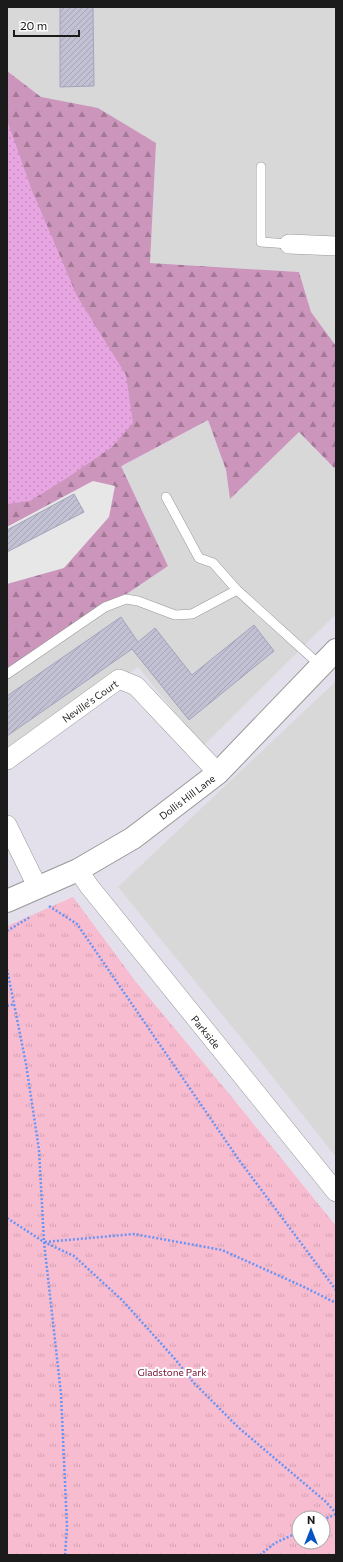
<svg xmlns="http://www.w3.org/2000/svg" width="343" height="1562" font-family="Commissioner,sans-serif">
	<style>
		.residential { fill: #d8d8d9 }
		.grass { fill: url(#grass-dots) }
		.forest { fill: url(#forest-firs) }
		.park { fill: url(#park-tufts); fill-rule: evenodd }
		.parking { fill: #e7e7e7 }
		.building { fill: url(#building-hatch); stroke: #a3a3bd }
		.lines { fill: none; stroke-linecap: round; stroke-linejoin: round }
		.service-casing { stroke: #989898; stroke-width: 10 }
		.minor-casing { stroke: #989898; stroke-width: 20 }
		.tertiary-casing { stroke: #989898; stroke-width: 24 }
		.path { stroke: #6795f6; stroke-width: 2.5; stroke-dasharray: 2 2; stroke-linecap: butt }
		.service { stroke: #fff; stroke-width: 9 }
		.minor { stroke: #fff; stroke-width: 19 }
		.tertiary { stroke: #fff; stroke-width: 22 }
		.labels { text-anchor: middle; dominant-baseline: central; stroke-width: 4; stroke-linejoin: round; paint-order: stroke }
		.street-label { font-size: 10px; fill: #1b1b1b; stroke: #fff }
		.park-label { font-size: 10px; fill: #740d30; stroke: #fff }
	</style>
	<defs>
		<pattern id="grass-dots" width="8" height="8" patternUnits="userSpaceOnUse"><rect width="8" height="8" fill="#e7a6e1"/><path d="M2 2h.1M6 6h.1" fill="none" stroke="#c68ec0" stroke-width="1.8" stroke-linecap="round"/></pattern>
		<pattern id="forest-firs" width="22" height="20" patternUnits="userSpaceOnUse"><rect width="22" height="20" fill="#cb95bc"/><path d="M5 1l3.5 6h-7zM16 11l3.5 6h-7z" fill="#a47998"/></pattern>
		<pattern id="park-tufts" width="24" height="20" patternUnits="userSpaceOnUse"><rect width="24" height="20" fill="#f7bcd0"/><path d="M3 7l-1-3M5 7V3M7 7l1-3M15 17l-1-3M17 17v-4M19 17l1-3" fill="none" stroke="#d3a1b2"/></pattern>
		<pattern id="building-hatch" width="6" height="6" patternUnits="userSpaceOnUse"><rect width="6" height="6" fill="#c1c1d3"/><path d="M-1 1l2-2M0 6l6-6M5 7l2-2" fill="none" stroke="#a5a5b5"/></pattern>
	</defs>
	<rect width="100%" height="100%" fill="#e3e0ec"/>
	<g class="residential">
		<path d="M7 7H336V346L311 312 299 272 150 263 156 143 89 139 7 73Z"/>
		<path d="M208 420 226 470 230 499 299 432 333 468 336 466V614L203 746 138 667 7 757V675L168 566 121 466Z"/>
		<path d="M336 681V1157L260 1061 118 887Z"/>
	</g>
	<path class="grass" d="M7 73 208 420 7 527Z"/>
	<path class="forest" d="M7 71 41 97 98 108 156 143 150 263 299 272 311 312 336 346V466L334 468 299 432 230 499 226 470 208 420 121 466 168 566 7 675V584L93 481 7 527V504L30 501 67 478 112 447 133 423 126 375 77 296 31 188 7 120Z"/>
	<path class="park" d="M73 897 136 982 226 1090 336 1226V1555H7V926ZM299 1518H323V1542H299Z"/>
	<path class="parking" d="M93 481 115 486 109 517 64 568 7 584V527Z"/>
	<g class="building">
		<path d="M60 7H93L94 86 60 87Z"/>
		<path d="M74 494 84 512 7 552V530Z"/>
		<path d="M121 617 138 642 155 628 192 675 254 625 274 651 189 720 132 649 7 736V696Z"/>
	</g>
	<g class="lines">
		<g class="service-casing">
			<g id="service">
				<path d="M261 167V242L289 244"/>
				<path d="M166 497 199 558 213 563 237 590 321 666"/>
				<path d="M7 674 105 607 126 599 138 601 175 615 192 614 237 590"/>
			</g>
		</g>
		<g class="minor-casing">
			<g id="minor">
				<path d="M289 244 336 246"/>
				<path d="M7 760 119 679 136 686 218 773"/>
				<path d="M7 825 38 888"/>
				<path d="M78 870 89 886 336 1192"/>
			</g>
		</g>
		<g class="tertiary-casing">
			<path id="tertiary" d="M7 901 78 870 133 838 218 773 336 650"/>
		</g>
		<g class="path">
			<path d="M49 906 77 924 239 1160 336 1290"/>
			<path d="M7 931 30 917"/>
			<path d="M7 969 26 1064 39 1150 44 1242 61 1394 67 1527 65 1555"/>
			<path d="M7 1006 14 1004"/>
			<path d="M7 1218 44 1242 74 1256 122 1300 175 1359 194 1383 239 1428 325 1501 336 1513"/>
			<path d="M45 1242 134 1234 222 1250 302 1286 336 1303"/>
			<path d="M323 1520 336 1514"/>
			<path d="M260 1555 275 1543 299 1532"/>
		</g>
		<use href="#service" class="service"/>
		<use href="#minor" class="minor"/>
		<use href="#tertiary" class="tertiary"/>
	</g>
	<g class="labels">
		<g class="street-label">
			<text transform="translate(90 701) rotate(-35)">Neville's Court</text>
			<text transform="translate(187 797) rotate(-37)">Dollis Hill Lane</text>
			<text transform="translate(206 1032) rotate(51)">Parkside</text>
		</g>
		<g class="park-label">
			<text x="172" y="1372">Gladstone Park</text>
		</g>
	</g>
	<rect width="343" height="1562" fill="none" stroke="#1b1b1b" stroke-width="16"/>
	<g transform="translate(311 1530)"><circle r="19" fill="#ffffff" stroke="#a4a4a4"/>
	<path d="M0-3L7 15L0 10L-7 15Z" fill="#0454c1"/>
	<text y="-6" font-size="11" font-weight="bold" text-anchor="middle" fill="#1b1b1b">N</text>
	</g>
	<path d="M14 30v6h65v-6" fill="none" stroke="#1b1b1b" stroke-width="2"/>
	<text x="20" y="30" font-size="12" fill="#1b1b1b" stroke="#ffffff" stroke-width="3" paint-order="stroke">20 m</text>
</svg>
